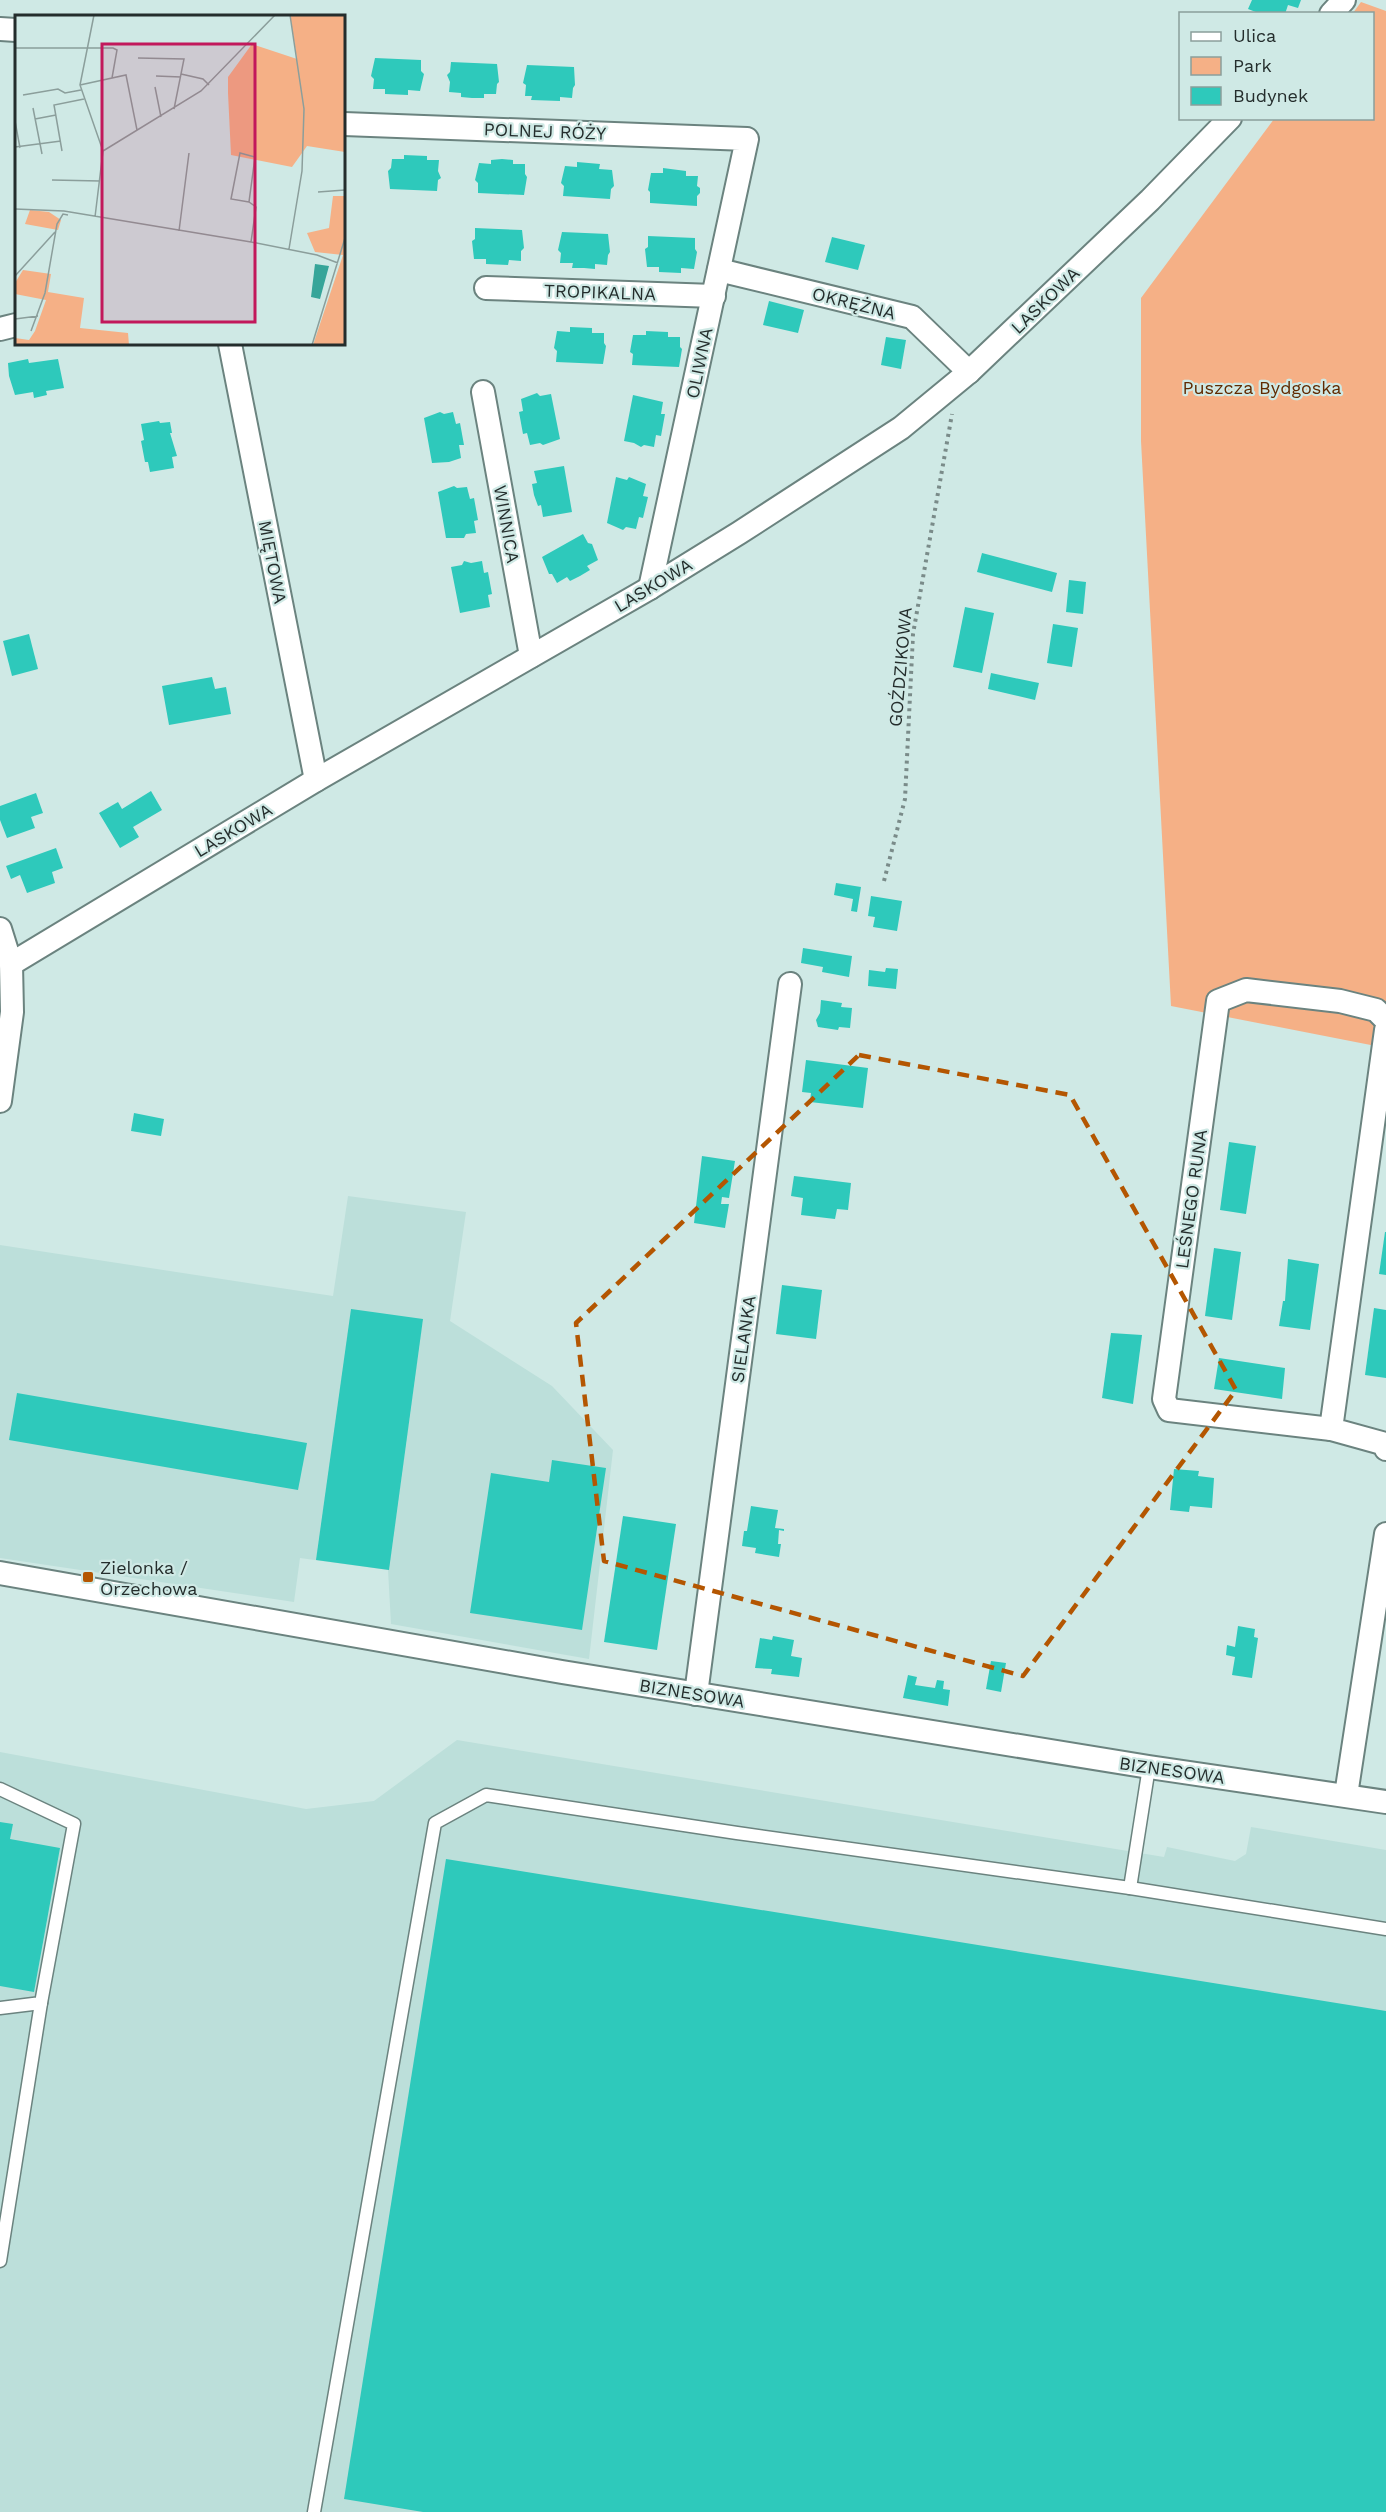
<svg xmlns="http://www.w3.org/2000/svg" width="1386" height="2512" font-family="'Work Sans',sans-serif">
	<style>
		.built { fill: #bcdfda }
		.green { fill: #f5b086 }
		.building { fill: #2ec9bb }
		.lines { fill: none; stroke-linecap: round; stroke-linejoin: round }
		.lane-casing { stroke: #6b837f; stroke-width: 15 }
		.street-casing { stroke: #6b837f; stroke-width: 26 }
		.path { stroke: #7a8b89; stroke-width: 4; stroke-dasharray: 3 4.5; stroke-linecap: butt }
		.lane { stroke: #fff; stroke-width: 12 }
		.street { stroke: #fff; stroke-width: 22 }
		.marked { fill: none; stroke: #b45601; stroke-width: 4.5; stroke-dasharray: 12 8; stroke-linejoin: round }
		.poi-dot { fill: #b45601; stroke: #cfe9e5; stroke-width: 2 }
		.labels { text-anchor: middle; dominant-baseline: central; stroke-width: 4.5; stroke-linejoin: round; paint-order: stroke }
		.street-label { font-size: 18px; fill: #242d2c; stroke: #cfe9e5 }
		.park-label { font-size: 18px; fill: #602a00; stroke: #cfe9e5 }
		.poi-label { font-size: 18px; fill: #242d2c; stroke: #cfe9e5; text-anchor: start }
		.inset-road { fill: none; stroke: #8b9e9b; stroke-width: 1.5 }
		.view { fill: #c2185b; fill-opacity: 0.15; stroke: #c2185b; stroke-width: 3 }
		.inset-edge { fill: none; stroke: #242d2c; stroke-width: 3 }
	</style>
	<rect width="100%" height="100%" fill="#cfe9e5"/>
	<g class="built">
		<path d="M348 1196 466 1212 450 1321 552 1386 613 1450 589 1659 391 1624 388 1570 300 1558 294 1602 0 1558V1245L333 1296Z"/>
		<path d="M457 1740 1164 1857 1167 1847 1235 1861 1246 1854 1251 1827 1386 1850V2512H0V1752L306 1809 374 1801Z"/>
	</g>
	<path class="green" d="M1361 2 1386 11V1048L1171 1006 1141 441V298L1274 119 1372 118V14L1353 13Z"/>
	<g class="building">
		<path d="M1252 0H1301L1298 8 1288 5 1285 14H1261L1248 9Z"/>
		<path d="M375 58 421 60V71L424 74 420 91 408 90V95L385 94V89H373L374 79 371 76Z"/>
		<path d="M451 62 497 64 499 82 497 84 496 94H484V98H472L461 97V93L449 92 450 82 447 75 450 72Z"/>
		<path d="M527 65 574 67 575 85 573 88 572 98 560 97V101L531 100 532 96H525L526 85 523 83Z"/>
		<path d="M404 155 427 156V160H439L438 171 441 178 438 180 437 191 390 189 388 171 391 168 392 159H404Z"/>
		<path d="M502 159 513 160V164H525V174L527 177 524 195 478 193V183L475 180 479 163 491 164V160Z"/>
		<path d="M577 162 600 164 599 169 612 170 614 186 611 189 610 199 563 196 564 186 561 183 565 166 577 167Z"/>
		<path d="M663 168 686 171V176H698L697 186 700 188V193L697 196V206L650 203V192L648 190 651 173H663Z"/>
		<path d="M475 228 522 230 524 248 521 251V261L509 260 508 265 486 264V259H474L472 241 475 239Z"/>
		<path d="M562 232 608 234 610 252 608 255 607 265 595 264V269L584 268H572L573 263H560L561 253 558 250Z"/>
		<path d="M648 236 695 238V249L697 252 694 269 681 268V273L659 272V267H647L645 249 648 247Z"/>
		<path d="M832 237 865 245 858 270 825 262Z"/>
		<path d="M769 301 804 310 798 333 763 325Z"/>
		<path d="M570 327 592 328V333H604V343L606 346 603 364 556 362 557 351 554 348 557 331 570 332Z"/>
		<path d="M646 331 668 332V337H680V347L682 349 679 367 632 365 633 354 630 352 633 335H646Z"/>
		<path d="M886 337 906 340 901 369 881 365Z"/>
		<path d="M28 359 29 363 58 359 64 388 46 391 47 395 34 398 33 392 15 395 9 376 8 363Z"/>
		<path d="M537 393 540 396 551 394 560 439 543 445 540 443 530 445 527 433 523 434 519 412 523 411 521 399Z"/>
		<path d="M633 395 663 402 661 414H665L661 436 656 435 654 447 644 445 641 447 634 443 624 441Z"/>
		<path d="M440 412 444 414 453 412 456 424 460 423 464 445H459L461 458 449 462 432 463 424 418Z"/>
		<path d="M159 421 160 423 170 422 172 433H170L177 456 172 457 174 468 150 472 148 462H145L141 441 144 440 141 424Z"/>
		<path d="M564 466 572 512 543 517 541 505 538 506 534 495 532 484 537 483 534 471Z"/>
		<path d="M616 477 627 480 629 477 646 484 643 496 648 497 643 518 639 517 636 529 626 527 623 530 607 523Z"/>
		<path d="M454 486 457 488 467 487 470 499 474 498 478 520 474 521 476 533 466 534 464 538H446L438 492Z"/>
		<path d="M583 534 588 543 592 544 598 560 587 566 590 570 580 576 570 581 567 577 557 583 552 574H549L542 557Z"/>
		<path d="M982 553 1057 573 1052 592 977 572Z"/>
		<path d="M464 561 471 563 482 561 484 573 488 572 492 594 488 595 490 607 460 613 451 567 462 565Z"/>
		<path d="M1069 580 1086 582 1083 614 1066 612Z"/>
		<path d="M965 607 994 613 982 673 953 667Z"/>
		<path d="M1053 624 1078 628 1072 667 1047 663Z"/>
		<path d="M29 634 38 669 12 676 3 641Z"/>
		<path d="M991 673 1039 683 1035 700 988 689Z"/>
		<path d="M212 677 215 689 226 687 231 714 169 725 162 686Z"/>
		<path d="M151 791 162 810 133 827 139 837 120 848 99 813 118 802 122 809Z"/>
		<path d="M36 793 43 813 31 817 35 828 7 838 0 820V806Z"/>
		<path d="M56 848 63 868 52 872 55 883 27 893 20 875 11 879 6 866Z"/>
		<path d="M836 883 861 887 857 912 851 911 853 899 834 895Z"/>
		<path d="M871 896 902 901 897 931 873 927 875 917 868 916Z"/>
		<path d="M803 948 852 956 849 977 822 972 823 967 801 963Z"/>
		<path d="M886 968 898 969 896 989 868 986 869 970 885 972Z"/>
		<path d="M821 1000 842 1003 841 1007 852 1008 850 1028 839 1027 838 1030 818 1027 816 1020 820 1013Z"/>
		<path d="M806 1060 868 1068 863 1108 810 1102 811 1093 802 1092Z"/>
		<path d="M134 1113 164 1119 161 1136 131 1131Z"/>
		<path d="M1229 1142 1256 1146 1246 1214 1220 1210Z"/>
		<path d="M702 1156 735 1161 729 1198 722 1197 721 1204H729L725 1228 694 1223Z"/>
		<path d="M794 1176 851 1183 848 1210 837 1209 835 1219 801 1215 803 1198 791 1196Z"/>
		<path d="M1385 1232H1386V1275L1379 1274Z"/>
		<path d="M1214 1248 1241 1252 1232 1320 1205 1316Z"/>
		<path d="M1288 1259 1319 1264 1310 1330 1279 1326 1283 1301H1285Z"/>
		<path d="M782 1285 822 1290 816 1339 776 1334Z"/>
		<path d="M1374 1308 1386 1310V1378L1365 1375Z"/>
		<path d="M351 1309 423 1319 389 1570 316 1560Z"/>
		<path d="M1111 1333 1142 1335 1133 1404 1102 1398Z"/>
		<path d="M1219 1358 1285 1368 1282 1399 1214 1389Z"/>
		<path d="M17 1393 307 1443 298 1490 9 1440Z"/>
		<path d="M552 1460 606 1468 582 1630 470 1613 491 1473 549 1482Z"/>
		<path d="M1174 1469 1199 1471 1198 1476 1214 1478 1212 1508 1190 1506 1189 1512 1170 1510Z"/>
		<path d="M751 1506 778 1510 775 1528 784 1529V1531L779 1530 778 1544H781L779 1557 755 1553 756 1548 742 1546 744 1531H747Z"/>
		<path d="M623 1516 676 1524 657 1650 604 1642Z"/>
		<path d="M1238 1626 1255 1629 1254 1637 1258 1638 1252 1678 1232 1675 1235 1657 1226 1655 1227 1645 1235 1647Z"/>
		<path d="M773 1636 794 1640 791 1656 802 1658 799 1677 771 1674 772 1669 755 1668 760 1638 772 1640Z"/>
		<path d="M991 1661 1006 1663 1001 1692 986 1689Z"/>
		<path d="M908 1675 917 1677 915 1685 935 1688 937 1680 944 1681 943 1689 950 1690 948 1706 903 1698Z"/>
		<path d="M0 1822 13 1824 10 1839 60 1848 34 1992 0 1986Z"/>
		<path d="M446 1859 1386 2011V2512H423L344 2499Z"/>
	</g>
	<g class="lines">
		<g class="lane-casing">
			<g id="lane">
				<path d="M0 1789 74 1824 41 2003 0 2008"/>
				<path d="M1130 1888 1149 1767"/>
				<path d="M0 2261 41 2003"/>
				<path d="M314 2512 435 1823 486 1795 737 1833 1130 1888 1386 1929"/>
			</g>
		</g>
		<g class="street-casing">
			<g id="street">
				<path d="M1331 14 1344 0"/>
				<path d="M0 29 16 30"/>
				<path d="M344 124 747 139 650 588"/>
				<path d="M719 270 912 317 969 372"/>
				<path d="M486 288 714 296"/>
				<path d="M0 329 16 325"/>
				<path d="M230 344 316 780"/>
				<path d="M483 392 531 656"/>
				<path d="M0 929 11 964 12 1012 0 1101"/>
				<path d="M11 964 316 780 650 588 739 533 901 428 969 372 1150 200 1230 118"/>
				<path d="M1386 1030 1331 1429 1385 1444 1386 1449"/>
				<path d="M1331 1429 1169 1410 1164 1399 1218 1001 1246 990 1340 1001 1376 1010 1386 1020"/>
				<path d="M0 1573 562 1672 1149 1767 1386 1802"/>
				<path d="M696 1694 790 984"/>
				<path d="M1346 1795 1386 1534"/>
			</g>
		</g>
		<path class="path" d="M884 881 905 799 913 634 952 414"/>
		<use href="#lane" class="lane"/>
		<use href="#street" class="street"/>
	</g>
	<path class="marked" d="M859 1055 1070 1095 1236 1390 1023 1676 604 1561 576 1323Z"/>
	<rect class="poi-dot" x="82" y="1571" width="12" height="12" rx="3"/>
	<g class="labels">
		<g class="street-label">
			<text transform="translate(545 131) rotate(2)">POLNEJ RÓŻY</text>
			<text transform="translate(600 292) rotate(2)">TROPIKALNA</text>
			<text transform="translate(1045 300) rotate(-44)">LASKOWA</text>
			<text transform="translate(854 303) rotate(14)">OKRĘŻNA</text>
			<text transform="translate(699 363) rotate(-78)">OLIWNA</text>
			<text transform="translate(507 524) rotate(80)">WINNICA</text>
			<text transform="translate(273 562) rotate(79)">MIĘTOWA</text>
			<text transform="translate(653 585) rotate(-31)">LASKOWA</text>
			<text transform="translate(900 667) rotate(-85)">GOŹDZIKOWA</text>
			<text transform="translate(233 830) rotate(-31)">LASKOWA</text>
			<text transform="translate(1191 1199) rotate(-82)">LEŚNEGO RUNA</text>
			<text transform="translate(743 1339) rotate(-82)">SIELANKA</text>
			<text transform="translate(692 1693) rotate(9)">BIZNESOWA</text>
			<text transform="translate(1172 1770) rotate(8)">BIZNESOWA</text>
		</g>
		<g class="park-label">
			<text x="1262" y="387">Puszcza Bydgoska</text>
		</g>
		<g class="poi-label">
			<text x="100" y="1567">Zielonka /<tspan x="100" dy="21">Orzechowa</tspan></text>
		</g>
	</g>
	<g transform="translate(15 15)">
		<rect width="330" height="330" fill="#cfe9e5"/>
		<path d="M275 0H330V137L292 131 277 152 216 140 213 78V62L237 29 282 44ZM318 181H330V330H298L328 240 300 237 292 218 314 213ZM15 195 34 197 46 205 43 215 10 209ZM8 255 36 259 33 277 69 283 65 313 113 318 114 330H0V323L14 325 20 316 31 285 0 279V268Z" fill="#f5b086"/>
		<path d="M300 249 314 251 305 284 296 282Z" fill="#36a599"/>
		<path class="inset-road" d="M79 0 65 70 88 136 80 202M0 33H98L102 35 97 63M123 43 169 44 159 94M166 59 188 64 194 70M141 61 166 62M65 70 111 60 122 115M140 72 146 102M8 80 43 74 50 78 66 75M18 93 27 139M20 104 41 100M0 106 5 133M0 132 46 126M47 136 39 90 69 84M88 136 186 76 260 0M37 165 85 166M303 177 330 175M234 187 216 184 225 138 240 142 234 187 241 192 236 227M0 194 49 196 236 227 302 240 323 248M164 216 174 138M274 234 287 156 289 94 275 0M0 261 40 217M0 304 23 301M16 316 30 278 42 209 48 199 53 200M297 330 330 223"/>
		<path class="view" d="M87 29H240V307H87Z"/>
		<rect width="330" height="330" class="inset-edge"/>
	</g>
	<rect x="1179" y="12" width="195" height="108" fill="#cfe9e5" stroke="#8b9e9b" stroke-width="1.5"/>
	<rect x="1191" y="32" width="30" height="9" fill="#ffffff" stroke="#8b9e9b" stroke-width="1.5"/>
	<text x="1233" y="42" font-size="18" fill="#242d2c">Ulica</text>
	<rect x="1191" y="57" width="30" height="18" fill="#f5b086" stroke="#8b9e9b" stroke-width="1.5"/>
	<text x="1233" y="72" font-size="18" fill="#242d2c">Park</text>
	<rect x="1191" y="87" width="30" height="18" fill="#2ec9bb" stroke="#8b9e9b" stroke-width="1.5"/>
	<text x="1233" y="102" font-size="18" fill="#242d2c">Budynek</text>
</svg>
